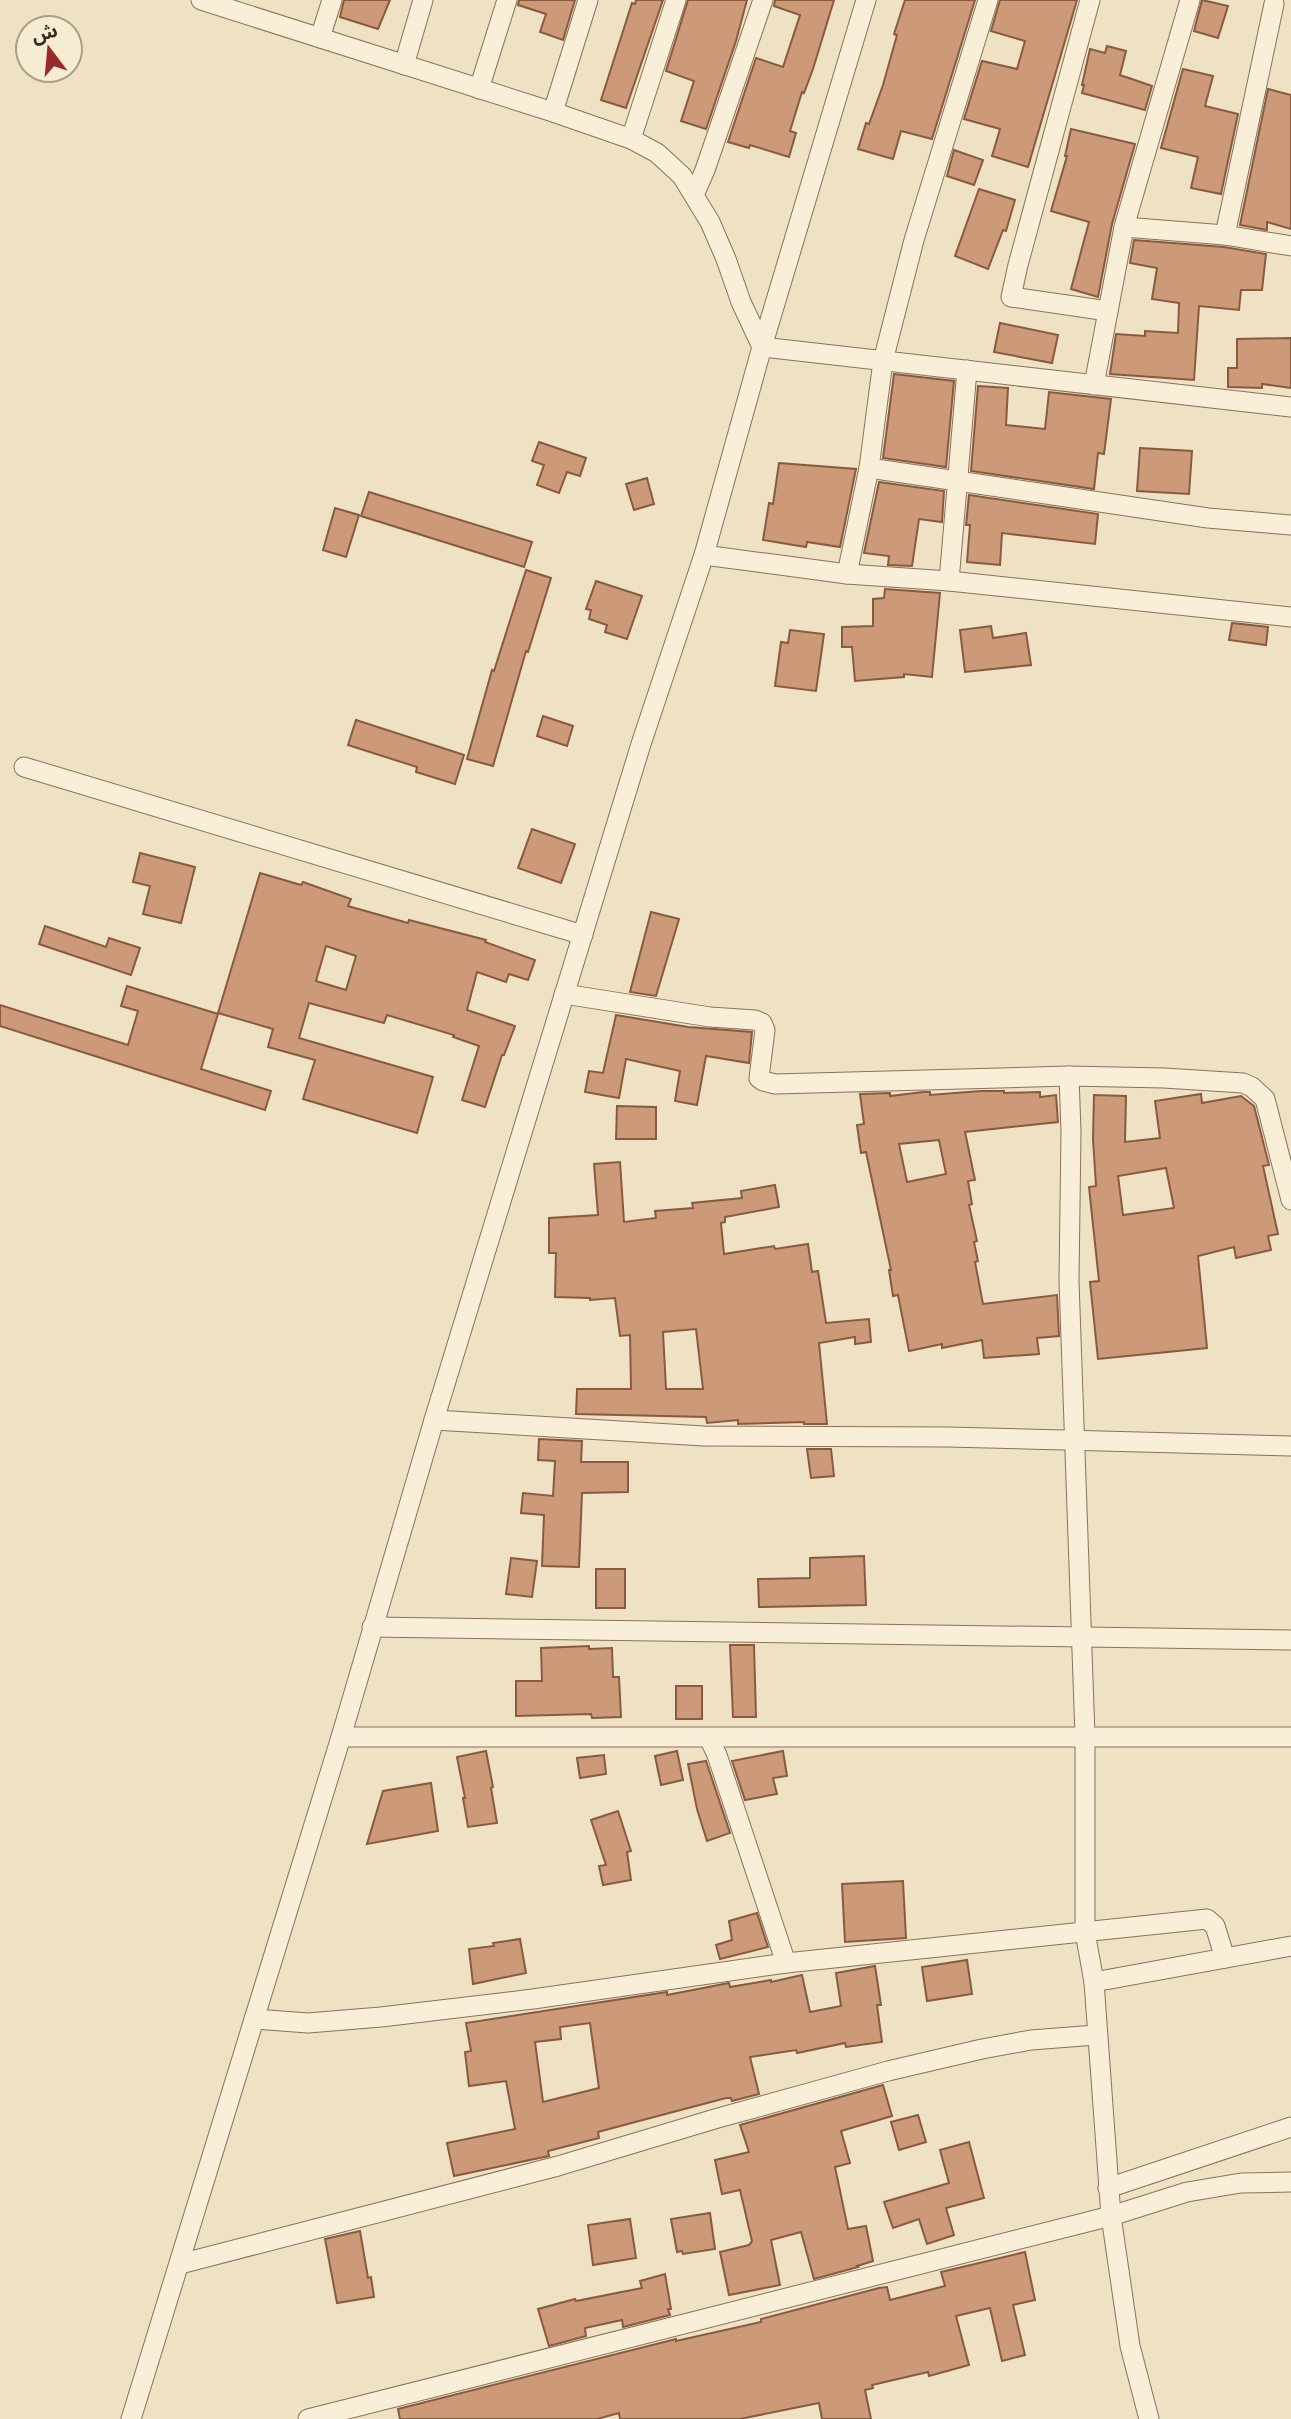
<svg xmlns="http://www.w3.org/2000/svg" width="1291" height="2419" font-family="'Times New Roman','Noto Sans Arabic',serif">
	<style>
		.building { fill: #cc9a79; stroke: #885b40; stroke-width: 2; fill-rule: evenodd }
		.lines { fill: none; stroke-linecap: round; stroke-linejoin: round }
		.minor-casing { stroke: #89725a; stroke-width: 21 }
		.minor { stroke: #f9eed7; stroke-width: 19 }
	</style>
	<rect width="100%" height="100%" fill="#eee1c4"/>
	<g class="building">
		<path d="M344 0H390L378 29 340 17Z"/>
		<path d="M519 0H575L563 40 540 32 546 14 518 5Z"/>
		<path d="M636 0H663L626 108 601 100 632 3 635 4Z"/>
		<path d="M688 0H747L736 41 706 129 681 121 694 81 666 71Z"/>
		<path d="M775 0H834L813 69 804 93 802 92 790 131 796 133 789 157 750 145 749 148 728 142 756 58 783 67 800 15 774 6Z"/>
		<path d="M905 0H975L932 139 901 131 893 159 858 149 866 123 869 124 883 85 897 35 894 34Z"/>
		<path d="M1000 0H1077L1028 167 992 156 1000 129 964 119 982 61 1017 69 1025 41 991 31Z"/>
		<path d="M1202 0 1228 6 1218 38 1194 31Z"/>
		<path d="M1107 46 1126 51 1120 75 1152 86 1145 110 1082 93 1084 85H1082L1090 49 1105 53Z"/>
		<path d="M1183 69 1213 76 1205 106 1238 114 1221 194 1191 188 1198 157 1161 148Z"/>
		<path d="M1268 89 1291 95V229L1267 222V230L1240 225Z"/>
		<path d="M1071 129 1135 144 1112 224 1098 297 1071 289 1089 222 1051 211 1067 156H1065Z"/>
		<path d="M954 150 983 160 974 185 947 176Z"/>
		<path d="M979 189 1015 200 1006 231 1003 230 988 269 955 256Z"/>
		<path d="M1134 240 1224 247 1266 254 1262 290H1241L1239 310 1199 306 1194 380 1110 374 1116 334 1145 336V331L1178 333 1179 303 1152 299 1157 268 1130 263Z"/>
		<path d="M1000 323 1058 335 1052 363 994 352Z"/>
		<path d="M1291 338V388L1262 384V388L1228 387V368H1237V339Z"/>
		<path d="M894 374 954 381 946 467 883 458Z"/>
		<path d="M978 386 1008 388 1006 425 1045 429 1049 392 1111 399 1104 454 1098 453 1094 489 971 471Z"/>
		<path d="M539 442 586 458 580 476 567 472 559 493 537 485 544 465 532 461Z"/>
		<path d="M1140 448 1192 451 1189 494 1137 491Z"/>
		<path d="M779 463 856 469 840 547 807 542 806 547 763 540 769 503 773 504Z"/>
		<path d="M647 478 654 504 634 510 626 484Z"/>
		<path d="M879 482 944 491 942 522 919 519 912 566 888 565 889 556 864 553Z"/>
		<path d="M369 492 532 542 524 567 361 516Z"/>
		<path d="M969 495 1098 514 1095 544 1002 533 1000 565 967 562 970 525H966Z"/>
		<path d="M335 508 359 515 346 557 323 550Z"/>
		<path d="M526 570 551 578 528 652 526 651 493 766 467 759 492 670 494 671Z"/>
		<path d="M596 581 642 596 627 639 605 632 607 625 589 619 591 610 586 609Z"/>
		<path d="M885 589 940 593 932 677 904 674V677L855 681 852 647H842V627L873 626V599L884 598Z"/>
		<path d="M1232 623 1268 627 1266 645 1229 640Z"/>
		<path d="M991 626 993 638 1026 633 1031 665 965 672 960 630Z"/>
		<path d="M790 630 824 634 816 691 775 686 781 642 788 643Z"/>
		<path d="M543 716 573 726 567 746 537 736Z"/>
		<path d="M356 720 464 755 455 784 416 772 417 767 348 745Z"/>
		<path d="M532 829 575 844 561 883 518 868Z"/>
		<path d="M140 853 195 867 181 923 143 914 150 886 133 882Z"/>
		<path d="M260 873 301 885 303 882 351 899 348 906 408 923 409 920 486 940 485 942 535 960 528 980 509 974 506 982 477 972 467 1010 515 1026 504 1055H502L485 1107 462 1100 479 1046 453 1037 454 1035 387 1015 384 1023 309 1003 299 1038 433 1077 417 1133 303 1099 315 1060 268 1047 273 1029 218 1013ZM326 946 356 956 346 990 316 981Z"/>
		<path d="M651 912 679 919 656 996 630 992Z"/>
		<path d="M45 926 106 947 109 938 140 948 131 975 39 944Z"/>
		<path d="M127 986 218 1014 201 1069 271 1091 265 1110 0 1026V1005L128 1045 138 1011 121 1006Z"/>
		<path d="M616 1015 688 1027 752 1032 749 1063 706 1056 697 1105 675 1101 680 1071 626 1059 619 1098 585 1092 589 1071 603 1073Z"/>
		<path d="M981 1091H1004V1093L1040 1092V1097L1056 1095 1058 1122 965 1132 975 1180 968 1181 972 1204 969 1205 977 1241 974 1242 978 1261 975 1262 983 1304 1057 1295 1059 1336 1037 1338 1039 1354 984 1358 982 1340 942 1348V1344L909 1351 898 1295 893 1296 889 1270H891L866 1152 861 1153 857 1125 864 1124 860 1094 890 1093V1096L923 1092H930V1095ZM939 1140 946 1174 907 1182 899 1144Z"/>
		<path d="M1201 1094 1202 1103 1241 1096 1254 1106 1269 1165 1263 1166 1278 1234 1268 1236 1271 1250 1236 1258 1234 1247 1198 1256 1207 1348 1098 1359 1090 1282 1099 1281 1089 1187 1096 1186 1093 1139 1094 1095 1126 1096 1125 1142 1160 1138 1155 1101ZM1166 1168 1174 1208 1123 1215 1118 1176Z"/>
		<path d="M617 1106 656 1107V1139H616Z"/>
		<path d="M620 1162 624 1222 656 1218 655 1211 693 1208 692 1203 742 1198 741 1191 775 1185 779 1207 725 1217V1222L721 1223 724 1254 774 1246 775 1249 808 1244 812 1272 818 1271 826 1323 869 1319 871 1342 855 1344V1337L819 1343 827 1424H804V1422L738 1424V1420L707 1423 706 1417 576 1414 577 1389H631L630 1335 620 1336 615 1298 590 1300V1298L555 1297 556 1253H549V1218L598 1215 594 1164ZM696 1329 703 1389H666L663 1332Z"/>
		<path d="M539 1439 582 1441 581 1462H628V1492L582 1493 579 1567 542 1566 544 1515 521 1513 523 1493 553 1496 555 1461 538 1460Z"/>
		<path d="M807 1449H831L834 1476 811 1478Z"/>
		<path d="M864 1556 866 1605 759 1607 758 1579 810 1578V1558Z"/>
		<path d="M511 1558 537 1561 532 1597 506 1594Z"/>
		<rect x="596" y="1569" width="29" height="39"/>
		<path d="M730 1645H754L756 1717H733Z"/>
		<path d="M589 1646V1649L612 1648 613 1677H619L621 1717 592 1718 591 1714 516 1716V1681H542L541 1648Z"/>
		<rect x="676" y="1686" width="26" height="33"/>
		<path d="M486 1751 493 1787 491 1788 497 1823 468 1827 463 1798H465L457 1757Z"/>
		<path d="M677 1751 683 1780 661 1785 655 1756Z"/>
		<path d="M783 1751 787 1776 773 1778 777 1794 745 1800 732 1761Z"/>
		<path d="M604 1755 606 1774 580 1778 577 1758Z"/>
		<path d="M706 1761 730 1833 707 1841 697 1809 688 1764Z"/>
		<path d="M431 1783 438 1831 367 1844 383 1791Z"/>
		<path d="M618 1811 631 1851 627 1852 631 1880 603 1885 599 1866 606 1865 591 1820Z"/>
		<path d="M903 1881 906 1938 845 1942 842 1884Z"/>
		<path d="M757 1913 768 1947 720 1959 716 1945 732 1940 729 1921Z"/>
		<path d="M520 1939 526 1973 473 1984 469 1949 494 1946 493 1943Z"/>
		<path d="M967 1960 972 1994 927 2001 922 1967Z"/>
		<path d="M875 1966 881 2005H877L882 2042 846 2047 845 2043 797 2053 796 2050 750 2057 759 2094 732 2101 731 2098H726L639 2121 598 2132 599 2138 548 2151 549 2156 454 2176 447 2143 515 2129 506 2081 469 2086 465 2052 471 2051 466 2023 667 1992V1995L729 1983 730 1987 771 1980V1982L802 1975 810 2012 841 2006 836 1973ZM590 2023 599 2088 543 2102 535 2042 561 2039 560 2027Z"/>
		<path d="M883 2085 892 2116 841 2131 850 2163 835 2167 848 2229 866 2226 873 2261 857 2266 858 2267 814 2279 801 2232 771 2240 780 2285 729 2295 720 2252 749 2245 752 2241 740 2190 722 2194 715 2160 749 2152 740 2125Z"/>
		<path d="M918 2115 926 2142 899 2150 891 2122Z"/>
		<path d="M969 2142 984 2198 946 2208 954 2235 927 2244 919 2219 893 2228 884 2202 949 2183 940 2150Z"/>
		<path d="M710 2213 715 2249 683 2254 682 2251 677 2252 671 2219Z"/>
		<path d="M630 2219 636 2258 593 2265 588 2225Z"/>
		<path d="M360 2231 368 2278 371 2277 374 2297 337 2303 325 2239Z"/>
		<path d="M1025 2252 1035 2300 1013 2305 1025 2355 1002 2361 990 2308 956 2316 969 2365 929 2376 928 2372 872 2385 873 2388 865 2390 871 2419H822L819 2403 740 2419H620L619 2413 597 2419H400L398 2409 676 2339V2341L761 2322V2319L879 2288 887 2287 890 2300 945 2286 941 2272Z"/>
		<path d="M665 2274 671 2309H668L670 2315 623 2327 622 2320 585 2328 586 2336 549 2346 538 2309 575 2299 576 2301 642 2288 640 2281Z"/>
	</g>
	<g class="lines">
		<g class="minor-casing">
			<g id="minor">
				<path d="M201 0 553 112 631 139 657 153 682 176 710 222 726 259 741 302 762 347 1291 407"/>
				<path d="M1090 0 1018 265 1011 297 1108 311"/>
				<path d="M320 38 332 0"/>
				<path d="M404 65 423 0"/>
				<path d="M479 89 507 0"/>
				<path d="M553 112 588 0"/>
				<path d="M631 139 676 0"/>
				<path d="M694 195 705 170 763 0"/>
				<path d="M1124 227 1225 235 1291 246"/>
				<path d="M1225 235 1274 4"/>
				<path d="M1094 385 1124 227 1190 0"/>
				<path d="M869 468 1208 518 1291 525"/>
				<path d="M704 555 847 574 949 581 1291 617"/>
				<path d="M847 574 869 468 883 361 914 240 988 0"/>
				<path d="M949 581 967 370"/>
				<path d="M24 767 583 935"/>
				<path d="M564 994 710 1017 755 1020 762 1023 765 1030 759 1078 763 1081 775 1084 1069 1076 1164 1078 1243 1083 1252 1087 1265 1099 1291 1200"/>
				<path d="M1069 1076 1071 1131 1069 1281 1085 1736V1932L1094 1982 1111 2216 1130 2346 1149 2419"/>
				<path d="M434 1420 704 1436 948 1437 1291 1446"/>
				<path d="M372 1627 1291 1640"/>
				<path d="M341 1737H1291"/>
				<path d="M709 1738 717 1755 786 1963"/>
				<path d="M1094 1982 1291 1946"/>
				<path d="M254 2019 308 2023 381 2017 533 1999 786 1963 1207 1919 1215 1926 1225 1958"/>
				<path d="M1108 2188 1291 2127"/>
				<path d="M180 2264 558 2166 718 2118 888 2071 982 2049 1031 2040 1096 2035"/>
				<path d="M131 2419 341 1737 434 1420 641 744 704 555 762 347 866 0"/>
				<path d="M308 2419 1111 2216 1187 2192 1241 2183 1291 2182"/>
			</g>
		</g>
		<use href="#minor" class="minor"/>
	</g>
	<g transform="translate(49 49) rotate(344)"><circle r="33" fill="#f6ebd3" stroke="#aa9e8b" stroke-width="2"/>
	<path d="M0-5L12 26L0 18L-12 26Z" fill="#982a2d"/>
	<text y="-10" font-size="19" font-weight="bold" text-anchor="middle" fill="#392a1e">ش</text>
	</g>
</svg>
